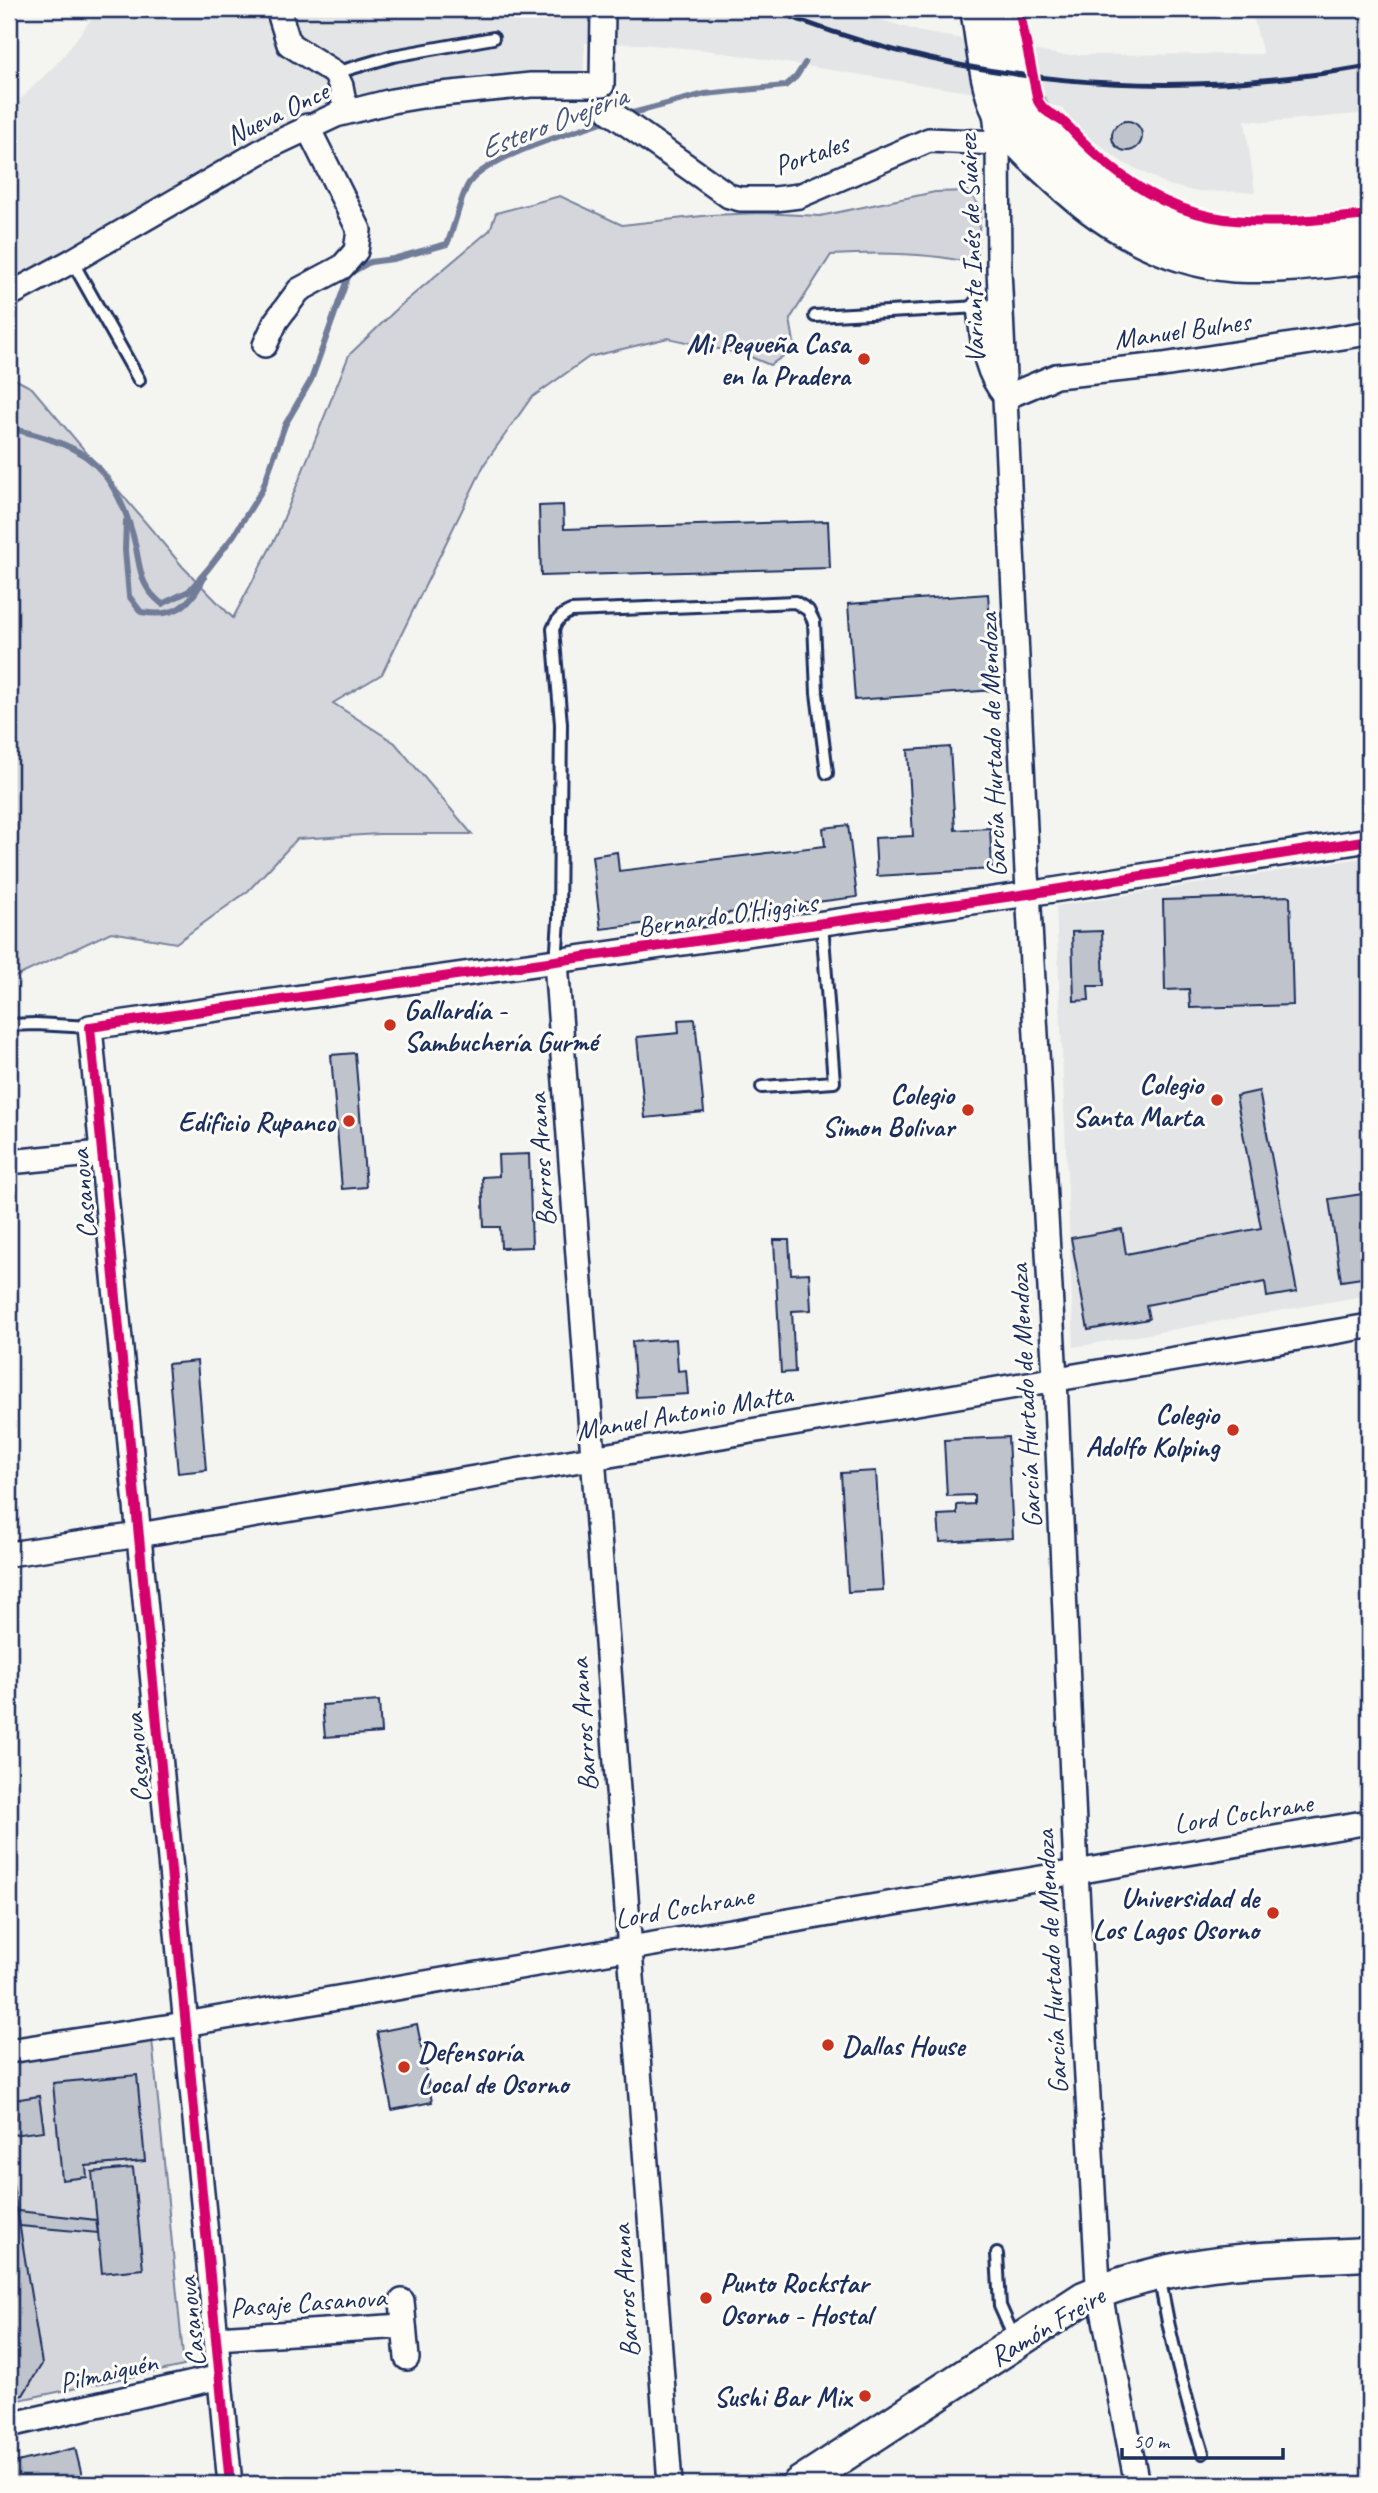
<svg xmlns="http://www.w3.org/2000/svg" width="1378" height="2493" font-family="Caveat,sans-serif">
	<style>
		.built { fill: #e4e5e6 }
		.green { fill: #d4d6db; stroke: #78829c; stroke-width: 2 }
		.lines { fill: none; stroke-linecap: round; stroke-linejoin: round }
		.stream { stroke: #717c98; stroke-width: 6 }
		.building { fill: #bfc3cc; stroke: #1b2f5e; stroke-width: 2 }
		.lane-casing { stroke: #1b2f5e; stroke-width: 16 }
		.street-casing { stroke: #1b2f5e; stroke-width: 28 }
		.secondary-casing { stroke: #1b2f5e; stroke-width: 37 }
		.lane { stroke: #fdfcf7; stroke-width: 10 }
		.street { stroke: #fdfcf7; stroke-width: 23 }
		.secondary { stroke: #fdfcf7; stroke-width: 32 }
		.rail { stroke: #1b2f5e; stroke-width: 5 }
		.cycleway-casing { stroke: #fdfcf7; stroke-width: 15 }
		.cycleway { stroke: #d6006c; stroke-width: 10 }
		.poi-dot { fill: #c8321e; stroke: #fdfcf7; stroke-width: 2.5 }
		.labels { text-anchor: middle; dominant-baseline: central; stroke-width: 6; stroke-linejoin: round; paint-order: stroke }
		.street-label { font-size: 28px; fill: #1b2f5e; stroke: #fdfcf7 }
		.poi-label { font-size: 28px; font-weight: bold; fill: #1b2f5e; stroke: #fdfcf7; text-anchor: end }
		.water-label { font-size: 30px; font-style: italic; fill: #46567b; stroke: #fdfcf7 }
	</style>
	<rect width="100%" height="100%" fill="#f4f4f1"/>
	<filter id="ink" filterUnits="userSpaceOnUse"><feTurbulence type="fractalNoise" baseFrequency=".0143" numOctaves="2"/><feDisplacementMap in="SourceGraphic" scale="14" xChannelSelector="R" yChannelSelector="G"/><feConvolveMatrix kernelMatrix="1 2 1 2 8 2 1 2 1" color-interpolation-filters="sRGB"/></filter>
	<g filter="url(#ink)">
		<g class="built">
			<path d="M99 9H844L921 32 1061 55 1263 54 1251 9H1369V113L1267 122 1245 120 1255 192 1193 191 1169 185 1122 162 1087 136 1070 120 1062 107 706 50 641 44 585 43 582 94 527 95 451 102 395 111 354 122 303 142 232 178 9 305V111L61 59Z"/>
			<path d="M1369 857V1295L1074 1347 1056 906Z"/>
		</g>
		<g class="green">
			<path d="M968 191 981 208 976 264C929 252 879 252 831 255L790 319 795 348 770 365 746 355 668 338 589 357 531 398 485 463 382 674 333 703 395 743 472 834H379L297 839 248 891 176 943 111 932 9 980V376L32 388 183 567 233 618 277 535 349 355 401 305 490 230 496 213 560 196 622 225 711 215 762 213 820 216 935 192Z"/>
			<path d="M152 2039 184 2366 9 2402V2059Z"/>
		</g>
		<g class="lines">
			<g class="stream">
				<path d="M625 115 705 94 785 86 796 77 805 63"/>
				<path d="M9 428C31 433 67 443 85 456 113 476 129 515 136 548 141 574 141 587 162 604L189 591 208 569 234 535 262 490 285 425 311 380 349 274 370 262 393 259 447 244C455 227 461 194 469 183 490 155 576 131 611 119"/>
				<path d="M126 521 125 550 129 596 141 612C174 618 189 607 204 578"/>
			</g>
		</g>
		<g class="building">
			<circle cx="1127" cy="136" r="15"/>
			<path d="M563 505 564 529 828 521 830 568 541 576 539 506Z"/>
			<path d="M988 594 995 690 855 700 848 604Z"/>
			<path d="M950 747 955 830 990 828 992 869 877 876 875 838 913 836 908 750Z"/>
			<path d="M848 825 857 897 601 929 592 856 617 852 619 871 825 846 823 828Z"/>
			<path d="M1290 896 1293 1005 1190 1008 1189 989 1165 990 1163 900Z"/>
			<path d="M1102 931 1104 986H1088L1089 1000 1074 1001 1072 932Z"/>
			<path d="M695 1019 704 1112 645 1118 637 1037 679 1033 678 1020Z"/>
			<path d="M355 1053 366 1187 342 1189 331 1055Z"/>
			<path d="M1259 1091 1297 1292 1267 1297 1265 1282 1146 1305 1149 1319 1088 1330 1071 1238 1122 1229 1126 1254 1261 1228 1236 1096Z"/>
			<path d="M529 1154 532 1247 501 1248 500 1227H484L482 1177 499 1176 498 1155Z"/>
			<path d="M1369 1193V1277L1341 1281 1329 1199Z"/>
			<path d="M774 1240H789L791 1274 809 1273 811 1310 792 1311 795 1372 781 1373Z"/>
			<path d="M676 1339 678 1371 686 1370 688 1394 636 1397 632 1342Z"/>
			<path d="M197 1361 206 1470 178 1473 168 1364Z"/>
			<path d="M1008 1437 1013 1538 940 1542 938 1515 957 1514V1505L974 1504V1495L947 1496 944 1440Z"/>
			<path d="M876 1471 883 1590 848 1592 841 1473Z"/>
			<path d="M379 1701 381 1733 325 1737 322 1705Z"/>
			<path d="M417 2024 432 2102 392 2110 377 2032Z"/>
			<path d="M137 2075 145 2161 86 2166 87 2177 62 2180 53 2083Z"/>
			<path d="M39 2096 44 2131 12 2135 10 2120 16 2119 13 2100Z"/>
			<path d="M9 2160 42 2364 23 2395 9 2398Z"/>
			<path d="M133 2168 143 2269 102 2273 92 2172Z"/>
			<path d="M18 2211 96 2220 98 2233 20 2226Z"/>
			<path d="M75 2448 84 2484H9V2464Z"/>
		</g>
		<g class="lines">
			<g class="lane-casing">
				<g id="lane">
					<path d="M335 73 393 56 493 38"/>
					<path d="M72 261 139 380"/>
					<path d="M815 316 979 307"/>
					<path d="M556 962 559 920 561 724 553 629C557 620 561 615 571 611L795 602 808 610 814 622 817 693 827 773"/>
					<path d="M9 1025 36 1024 90 1027"/>
					<path d="M762 1087 834 1082 822 923"/>
					<path d="M997 2254 1000 2306 1015 2340"/>
					<path d="M1159 2275C1170 2338 1183 2392 1203 2453"/>
				</g>
			</g>
			<g class="street-casing">
				<g id="street">
					<path d="M278 9 289 44 335 73 341 86 346 112"/>
					<path d="M995 110 998 143 999 269 1027 872 1055 1379 1076 1871 1098 2284 1137 2484"/>
					<path d="M610 112 729 196 740 199H775L799 196 929 140 998 143"/>
					<path d="M9 295 72 261 270 146 336 115 392 101 422 96 531 85H602L603 9"/>
					<path d="M979 307C983 341 983 370 1006 397"/>
					<path d="M265 345 276 321 299 290 342 267 356 251 359 230 307 126"/>
					<path d="M1006 397 1056 376 1163 365 1369 333"/>
					<path d="M556 962 670 2484"/>
					<path d="M9 1162 102 1153"/>
					<path d="M9 1554 139 1535 1369 1326"/>
					<path d="M9 2051 185 2024 1369 1822"/>
					<path d="M402 2301 407 2358"/>
					<path d="M216 2338 403 2326"/>
					<path d="M9 2425 220 2377"/>
					<path d="M230 2484 90 1027 1028 894 1369 840"/>
				</g>
			</g>
			<g class="secondary-casing">
				<g id="secondary">
					<path d="M977 9C983 41 985 83 999 112 1012 141 1036 159 1058 180 1110 228 1175 265 1247 266 1288 267 1329 261 1369 257"/>
					<path d="M1005 9 1024 96C1034 121 1056 139 1075 157 1172 252 1245 241 1369 232"/>
					<path d="M799 2484 1084 2298C1179 2257 1268 2259 1369 2254"/>
				</g>
			</g>
			<use href="#lane" class="lane"/>
			<use href="#street" class="street"/>
			<use href="#secondary" class="secondary"/>
			<path class="rail" d="M771 9C960 86 1168 102 1369 66"/>
			<g class="cycleway-casing">
				<g id="cycleway">
					<path d="M1019 9 1038 101C1044 112 1052 114 1062 121 1069 126 1075 134 1081 140 1177 235 1245 226 1369 215"/>
					<path d="M230 2484 90 1027 1028 894 1369 840"/>
				</g>
			</g>
			<use href="#cycleway" class="cycleway"/>
		</g>
	</g>
	<g class="poi-dot">
		<circle cx="864" cy="359" r="7"/>
		<circle cx="390" cy="1025" r="7"/>
		<circle cx="1217" cy="1100" r="7"/>
		<circle cx="968" cy="1110" r="7"/>
		<circle cx="349" cy="1121" r="7"/>
		<circle cx="1233" cy="1430" r="7"/>
		<circle cx="1273" cy="1913" r="7"/>
		<circle cx="828" cy="2045" r="7"/>
		<circle cx="404" cy="2067" r="7"/>
		<circle cx="706" cy="2298" r="7"/>
		<circle cx="865" cy="2396" r="7"/>
	</g>
	<g class="labels">
		<g class="street-label">
			<text transform="translate(277 113) rotate(-26)">Nueva Once</text>
			<text transform="translate(811 154) rotate(-19)">Portales</text>
			<text transform="translate(971 249) rotate(-92)">Variante Inés de Suárez</text>
			<text transform="translate(1182 330) rotate(-8)">Manuel Bulnes</text>
			<text transform="translate(992 745) rotate(-92)">García Hurtado de Mendoza</text>
			<text transform="translate(727 914) rotate(-8)">Bernardo O'Higgins</text>
			<text transform="translate(541 1160) rotate(-94)">Barros Arana</text>
			<text transform="translate(83 1194) rotate(-95)">Casanova</text>
			<text transform="translate(1025 1396) rotate(-93)">García Hurtado de Mendoza</text>
			<text transform="translate(684 1412) rotate(-10)">Manuel Antonio Matta</text>
			<text transform="translate(583 1725) rotate(-94)">Barros Arana</text>
			<text transform="translate(137 1758) rotate(-95)">Casanova</text>
			<text transform="translate(1243 1813) rotate(-9)">Lord Cochrane</text>
			<text transform="translate(684 1907) rotate(-10)">Lord Cochrane</text>
			<text transform="translate(1051 1962) rotate(-93)">García Hurtado de Mendoza</text>
			<text transform="translate(625 2291) rotate(-94)">Barros Arana</text>
			<text transform="translate(308 2302) rotate(-4)">Pasaje Casanova</text>
			<text transform="translate(191 2322) rotate(-96)">Casanova</text>
			<text transform="translate(1047 2326) rotate(-31)">Ramón Freire</text>
			<text transform="translate(108 2372) rotate(-13)">Pilmaiquén</text>
		</g>
		<g class="poi-label">
			<text x="850" y="343">Mi Pequeña Casa<tspan x="850" dy="32">en la Pradera</tspan></text>
			<text x="404" y="1009" text-anchor="start">Gallardía -<tspan x="404" dy="32">Sambuchería Gurmé</tspan></text>
			<text x="1203" y="1084">Colegio<tspan x="1203" dy="32">Santa Marta</tspan></text>
			<text x="954" y="1094">Colegio<tspan x="954" dy="32">Simon Bolivar</tspan></text>
			<text x="335" y="1121">Edificio Rupanco</text>
			<text x="1219" y="1414">Colegio<tspan x="1219" dy="32">Adolfo Kolping</tspan></text>
			<text x="1259" y="1897">Universidad de<tspan x="1259" dy="32">Los Lagos Osorno</tspan></text>
			<text x="842" y="2045" text-anchor="start">Dallas House</text>
			<text x="418" y="2051" text-anchor="start">Defensoría<tspan x="418" dy="32">Local de Osorno</tspan></text>
			<text x="720" y="2282" text-anchor="start">Punto Rockstar<tspan x="720" dy="32">Osorno - Hostal</tspan></text>
			<text x="851" y="2396">Sushi Bar Mix</text>
		</g>
		<g class="water-label">
			<text transform="translate(553 122) rotate(-21)">Estero Ovejeria</text>
		</g>
	</g>
	<rect width="1378" height="2493" fill="none" stroke="#fdfcf7" stroke-width="35"/>
	<rect x="18" y="18" width="1343" height="2458" fill="none" stroke="#1b2f5e" stroke-width="2.5" filter="url(#ink)"/>
	<path d="M1122 2448v10h161v-10" fill="none" stroke="#1b2f5e" stroke-width="3.5"/>
	<text x="1133" y="2448" font-size="21" fill="#1b2f5e" stroke="#fdfcf7" stroke-width="5" paint-order="stroke">50 m</text>
</svg>
